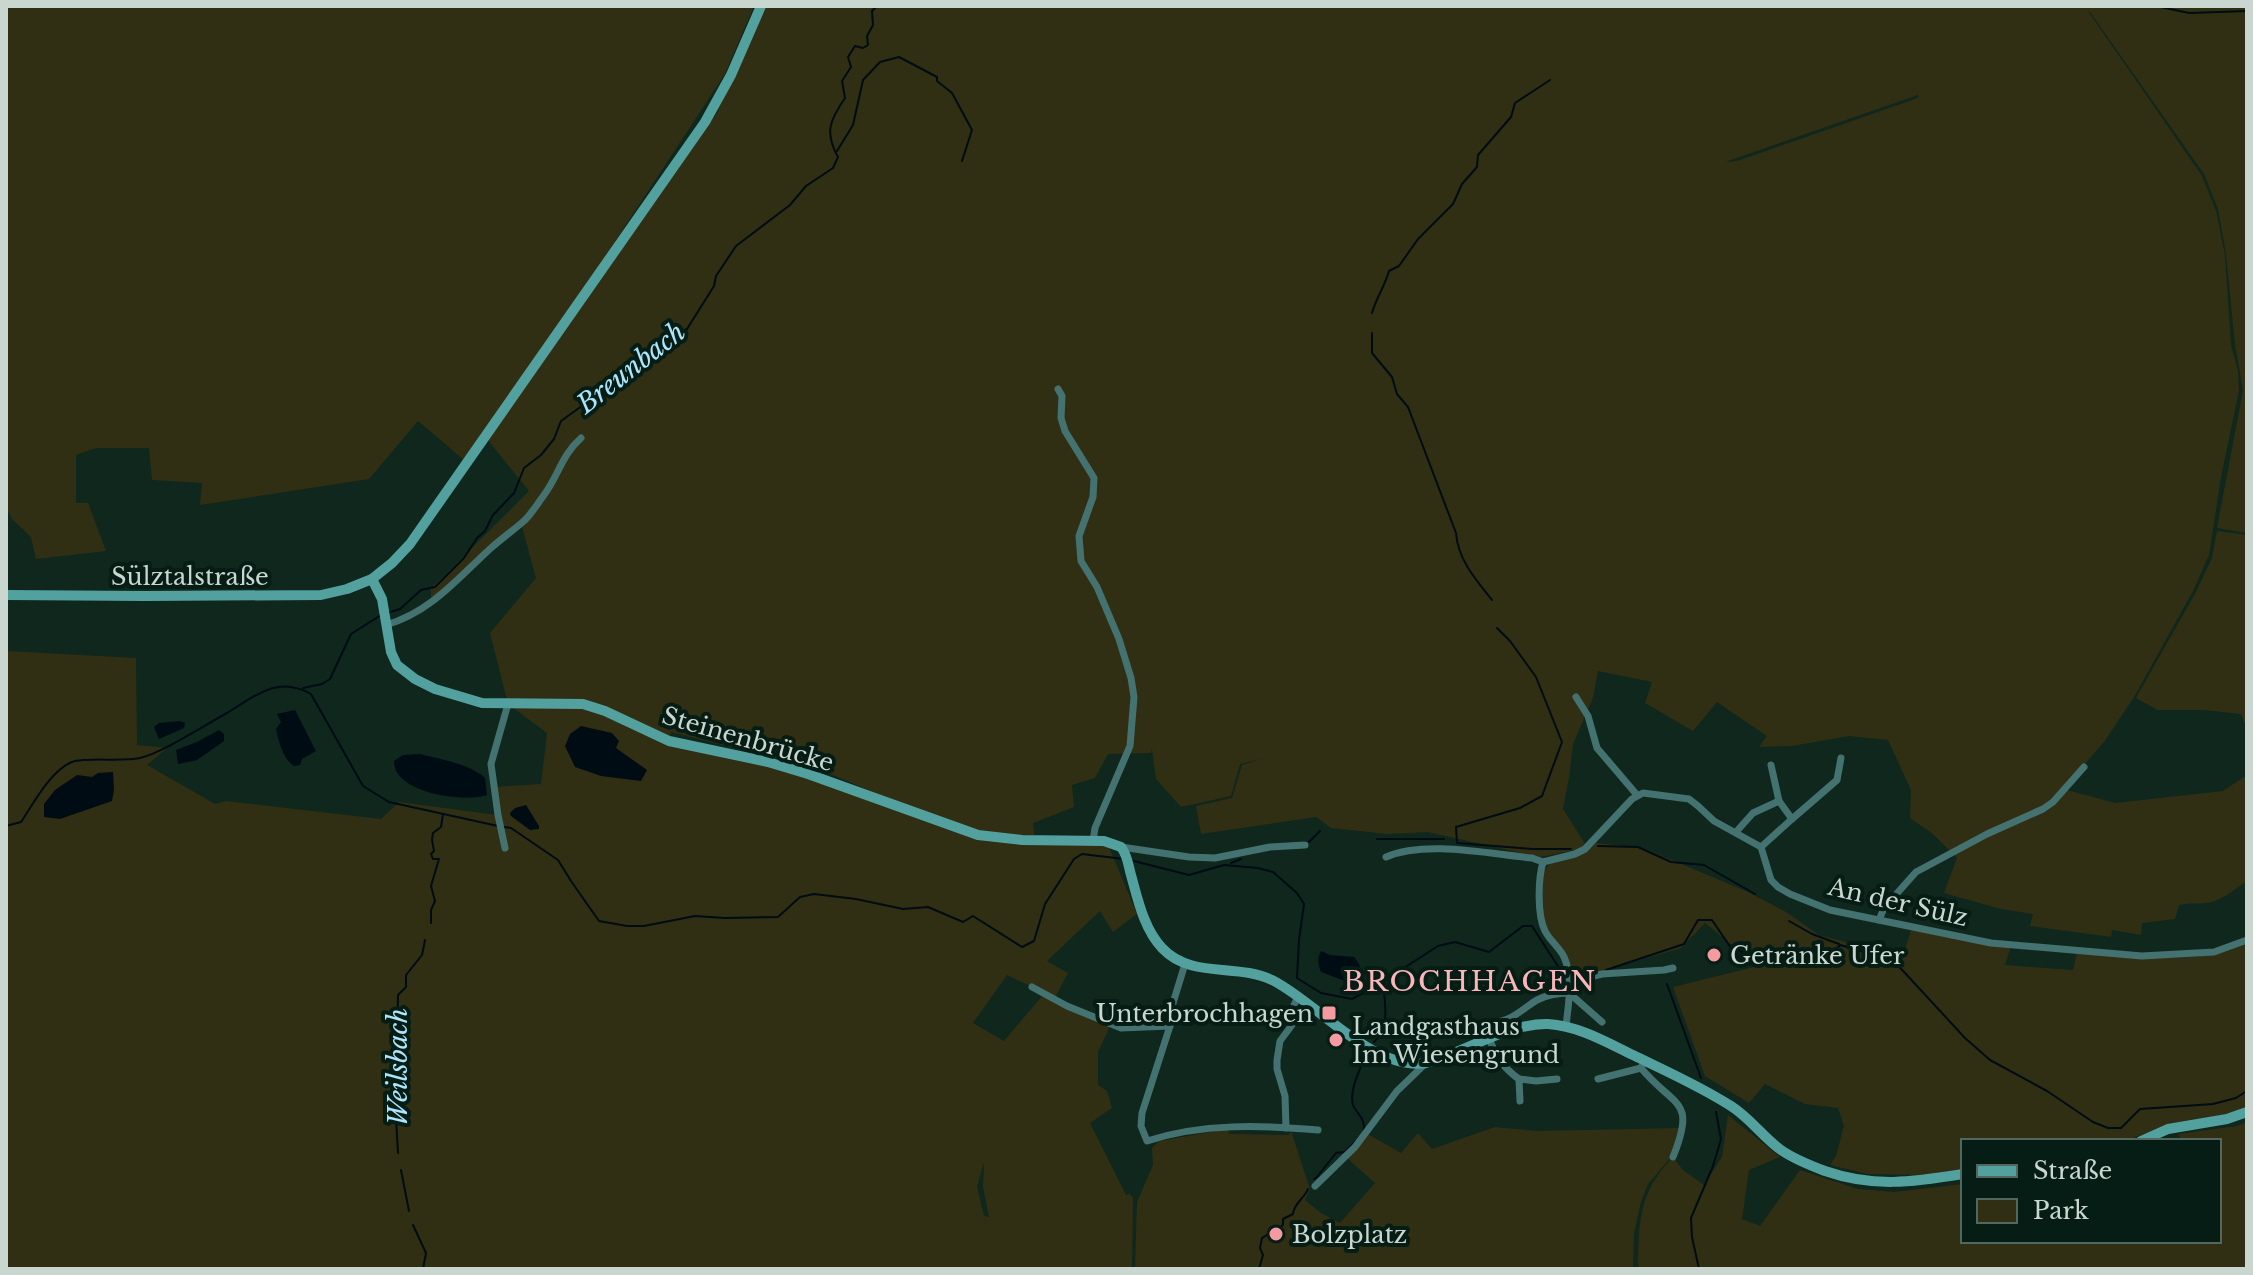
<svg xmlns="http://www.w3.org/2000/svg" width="2253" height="1275" font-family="'Libre Baskerville',serif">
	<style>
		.green { fill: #312f13; fill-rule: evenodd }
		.water { fill: #000c13 }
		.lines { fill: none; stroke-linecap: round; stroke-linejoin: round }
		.stream { stroke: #000c13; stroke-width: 2 }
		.minor { stroke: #447271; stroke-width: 7 }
		.secondary { stroke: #52a19f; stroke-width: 10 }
		.poi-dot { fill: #f49aa1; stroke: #051d14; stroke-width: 3 }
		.labels { text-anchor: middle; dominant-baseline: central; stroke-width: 8; stroke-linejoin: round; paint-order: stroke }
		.street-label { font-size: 24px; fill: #c9d7d0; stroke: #051d14 }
		.poi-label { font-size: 24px; fill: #c9d7d0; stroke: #051d14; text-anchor: start }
		.water-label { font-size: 26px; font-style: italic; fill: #abe6fd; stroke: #051d14 }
		.quarter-label { font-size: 28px; letter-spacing: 2px; fill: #f9b5b9; stroke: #051d14 }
	</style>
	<rect width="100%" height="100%" fill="#0f271d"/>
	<g class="green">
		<path d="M6 6H754L725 74 589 281 465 461 418 421 369 479 200 505 202 483 152 480 149 448H96L76 455V503H88L106 551 36 559 31 537 12 519 6 508Z"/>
		<path d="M758 6H2247V533L2217 528 2243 390 2235 345 2226 254 2218 209 2204 174 2090 12 2088 11 2202 176 2216 211 2225 255 2231 345 2238 371 2239 391 2221 477 2209 555 2193 591 2134 697 2104 742 2052 801 1952 853 1933 834 1910 818 1911 790 1888 740 1849 736 1792 746 1759 747 1767 736 1717 702 1693 731 1645 703 1652 682 1598 671 1593 698 1573 744 1569 778 1563 809 1585 844 1576 850 1540 857 1428 832 1387 834 1331 828 1316 817 1201 834 1196 806 1232 798 1242 765 1261 759 1240 764 1231 796 1181 807 1156 779 1152 749 1151 753 1108 754 1095 778 1072 785 1074 807 1033 823 1035 840 1093 841 1109 847 1137 914 1113 932 1100 911 1047 961 1068 973 1055 998 1007 975 973 1023 1004 1041 1043 995 1110 1026 1098 1052V1085L1107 1091 1112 1108 1090 1123 1126 1195 1130 1194 1133 1198 1132 1269H6V651L136 658 137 745 167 748 147 765 215 804 226 801 381 819 399 802 497 815 496 787 541 784 547 733 508 704 490 633 536 578 520 520 443 592 431 599V588L443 577 529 491 486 438 717 113ZM1918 95 1919 97 1915 99 1737 161 1725 162ZM671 732 818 769 960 828 768 762 669 740ZM984 1162 983 1187 989 1217 984 1216 977 1187Z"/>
		<path d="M2217 531 2247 535V730L2241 714 2203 710H2158L2136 698 2196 592 2212 558Z"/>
		<path d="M2247 775V881C2236 888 2225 898 2212 902 2202 905 2190 902 2179 905L2175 919 2142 923 2141 935 2112 930 2111 937 2030 926 2033 914 2001 909 1944 893 1957 858 1954 854 1988 835 2033 816 2067 790 2115 803 2223 791Z"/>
		<path d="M1596 843 1643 848 1746 891 1786 912 1819 935 1861 946 1904 953 1911 930 2011 946 2005 965 2073 970 2077 953C2119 957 2213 966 2247 942V1106L2238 1112 2173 1123 2125 1141H1963V1169L1920 1175 1867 1174 1830 1165 1836 1156 1844 1126 1838 1108 1805 1104 1765 1084 1749 1103 1705 1076 1673 987 1758 966 1705 923 1681 948 1572 980 1543 921 1541 889 1544 871 1552 861 1587 852Z"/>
		<path d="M1728 1115 1780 1157 1749 1170 1742 1219 1760 1226 1800 1170 1858 1189 1894 1192 1963 1184V1241H2219V1141H2182L2178 1134 2237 1126 2247 1122V1269H1638C1639 1222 1638 1193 1673 1157L1683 1170 1704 1185 1722 1157Z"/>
		<path d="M1495 1127 1535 1131 1681 1128 1672 1156 1648 1184 1641 1202 1634 1233 1633 1269H1135L1137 1202 1153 1165 1152 1148 1159 1141 1228 1129 1229 1134 1289 1135 1291 1131 1310 1189 1305 1200 1321 1213 1340 1223 1375 1183 1347 1158 1368 1134 1401 1153 1418 1133 1432 1149Z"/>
	</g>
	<g class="water">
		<path d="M295 710 316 751 302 759 300 765 294 766C283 759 279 742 276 729L281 722 277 714Z"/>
		<path d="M180 721 185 723 184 728 159 739 154 727 159 723Z"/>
		<path d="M581 726 612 733 619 741 616 748 647 770 641 781 601 776 575 767 565 746 570 734Z"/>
		<path d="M219 730 224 734V741L197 760 178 764 176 750 197 742Z"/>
		<path d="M420 754C440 759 470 764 485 778L487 795C464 803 393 793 394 761L403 755Z"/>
		<path d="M113 772 114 790 112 801 60 819 44 817V804L55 790 77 775 92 777 98 773Z"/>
		<path d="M526 805 539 826V829L530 830 511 816 510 813 515 808Z"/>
		<path d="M1321 951 1330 955 1354 957C1360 964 1362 969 1359 978L1348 982 1321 972C1318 964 1317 959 1321 951Z"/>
	</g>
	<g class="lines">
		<g class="stream">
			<path d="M2156 6 2189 13 2247 11"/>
			<path d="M837 151 853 125 863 80 880 62 899 57 937 77V81L952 93 972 130 962 161"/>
			<path d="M1372 313C1376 298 1385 286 1389 271L1399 266 1418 239 1453 204 1462 184 1477 167 1478 155 1511 117 1515 103 1550 80"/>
			<path d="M1372 333V353L1392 377 1397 394 1408 407 1456 533C1458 560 1476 580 1492 600"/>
			<path d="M387 613 400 609 421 590 435 587 464 558 477 538 485 531 493 515 514 493 524 468 541 455 554 439 561 421 597 395 611 388 637 359 664 339 687 329 714 286 716 276 736 246 790 205 806 186 833 168 838 157C824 132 830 120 845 98L842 81 851 67 848 57 855 46 863 48 868 45 867 36 873 25 872 11 877 6"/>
			<path d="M1497 628 1510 641 1536 677 1562 742 1542 796 1520 808 1456 827 1457 843 1532 849H1571"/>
			<path d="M303 688 322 684 330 679 351 634 381 615"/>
			<path d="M6 826 21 822C33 804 51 770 72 762 88 757 121 762 140 758 162 753 205 725 227 713 255 696 277 675 311 694L363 786 389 802 498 826"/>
			<path d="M504 827 511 828 558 860 571 881 599 921 627 926H644L695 916 725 918 778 917 800 897 814 894 856 899 903 909 928 907 963 922 973 916 1022 947 1034 941 1045 904 1074 859 1082 854 1124 859"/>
			<path d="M1377 839H1444"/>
			<path d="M1305 842H1309L1320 831"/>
			<path d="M1598 846 1638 847 1671 862 1704 865 1755 894"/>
			<path d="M1130 860 1189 875 1224 865 1258 868 1273 872 1297 893 1304 904 1299 940 1297 978 1321 993 1352 999 1376 986 1438 946 1455 942 1489 952 1523 926H1532L1565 977"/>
			<path d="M1231 863 1241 859"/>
			<path d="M1789 921 1812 934 1839 944"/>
			<path d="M431 923V910L435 901 431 886 439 859H433L431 854 434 851 432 840 433 833 441 827 443 814"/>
			<path d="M1606 970 1684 944 1698 920H1712L1731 948 1778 965 1803 960 1823 963 1840 945 1893 960 1965 1038 1990 1060 2047 1091 2093 1122 2108 1128H2121L2140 1109 2213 1104 2236 1098 2247 1091"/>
			<path d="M1667 984 1701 1078"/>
			<path d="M1374 1042C1388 1030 1386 1010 1384 992L1377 987"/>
			<path d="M1364 1130C1365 1117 1357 1115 1353 1105 1349 1091 1359 1070 1365 1058"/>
			<path d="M398 1153 394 1086 396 1069 393 1053 397 1039 398 995 406 987V975L422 955 425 940"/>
			<path d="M401 1170 409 1211"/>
			<path d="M1314 1179 1317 1177 1336 1153 1345 1152 1356 1141"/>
			<path d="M413 1225 426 1253 423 1269"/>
			<path d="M1259 1269 1263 1255 1260 1248 1262 1238 1283 1225V1219L1293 1214C1294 1203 1304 1199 1308 1189"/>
			<path d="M1699 1269 1692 1237 1691 1218 1713 1166 1721 1139 1716 1112"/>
		</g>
		<g class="minor">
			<path d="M1058 389 1062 396 1061 418 1065 431 1094 478 1093 497 1079 536 1081 561 1097 587 1119 639 1131 678 1134 697 1130 746 1095 828 1093 841"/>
			<path d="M386 625C431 612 458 578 491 548 502 538 514 530 525 520 532 513 538 503 544 495 559 475 561 456 581 438"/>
			<path d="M1576 697 1588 716 1597 748 1637 795"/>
			<path d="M1771 765 1779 801"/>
			<path d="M1792 819 1837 780 1841 758"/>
			<path d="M1736 832 1753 813 1779 801 1792 819 1761 847"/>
			<path d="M1121 847 1189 857 1215 858 1270 847 1305 845"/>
			<path d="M505 848 498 815 491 764 508 704"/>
			<path d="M1386 857C1426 840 1489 854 1532 858L1543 862"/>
			<path d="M1879 920 1884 908 1916 872 1987 834 2043 809 2053 802 2084 767"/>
			<path d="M1185 964 1173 1003 1170 1026 1142 1113 1141 1126 1147 1141C1202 1123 1262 1125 1318 1130"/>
			<path d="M1570 982 1602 974 1664 970 1673 968"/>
			<path d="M1032 987 1067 1006 1121 1028 1170 1026"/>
			<path d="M1502 1021C1515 1018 1525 1007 1537 1000 1547 995 1557 993 1569 993L1602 1022"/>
			<path d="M1566 1027C1568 1004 1574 979 1564 957 1560 948 1550 941 1545 931 1537 915 1538 879 1543 862L1575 854 1585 849 1632 799 1643 793 1689 799 1698 806 1714 821 1761 847 1771 880 1778 887 1790 894 1830 910 1991 943 2142 956 2214 952 2247 940"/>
			<path d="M1489 1039C1497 1057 1503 1068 1519 1079L1520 1101"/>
			<path d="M1645 1060 1641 1068C1674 1108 1697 1098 1673 1157"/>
			<path d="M1519 1079 1536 1081 1557 1079"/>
			<path d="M1598 1079 1641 1068"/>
			<path d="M1286 1128 1285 1096 1277 1069V1060L1280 1041 1292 1025 1294 1005 1298 997"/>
			<path d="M1315 1186 1355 1147 1397 1091 1425 1064"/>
		</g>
		<g class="secondary">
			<path d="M372 579 382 599 391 652 397 665 415 679 435 689 482 703 583 704 605 711 669 741 768 762 808 774 978 835 1022 840 1104 841 1121 847C1128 856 1128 865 1131 875 1138 900 1144 929 1162 948 1191 979 1237 963 1272 980 1318 1003 1372 1071 1426 1063 1465 1052 1508 1023 1548 1024 1579 1026 1606 1042 1633 1055 1666 1071 1700 1086 1731 1106 1750 1118 1763 1137 1781 1150 1794 1159 1809 1165 1825 1171 1874 1188 1913 1182 1963 1174"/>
			<path d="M6 595 145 596 321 595 347 589 372 579 392 563 410 544 705 122 731 75 761 6"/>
			<path d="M2141 1141 2168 1129 2227 1119 2247 1112"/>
		</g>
	</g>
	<g class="poi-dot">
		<circle cx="1714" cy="955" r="8"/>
		<rect x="1321" y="1005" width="16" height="16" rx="4"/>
		<circle cx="1336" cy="1040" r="8"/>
		<circle cx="1276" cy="1234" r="8"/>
	</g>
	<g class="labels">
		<g class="street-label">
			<text x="190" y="576">Sülztalstraße</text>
			<text transform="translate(748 739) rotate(16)">Steinenbrücke</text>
			<text transform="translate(1898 902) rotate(13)">An der Sülz</text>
		</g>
		<g class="poi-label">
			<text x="1730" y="955">Getränke Ufer</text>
			<text x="1313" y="1013" text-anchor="end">Unterbrochhagen</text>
			<text x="1352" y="1026">Landgasthaus<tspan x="1352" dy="28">Im Wiesengrund</tspan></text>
			<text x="1292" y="1234">Bolzplatz</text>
		</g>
		<g class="water-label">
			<text transform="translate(631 368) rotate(-38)">Breunbach</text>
			<text transform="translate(398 1067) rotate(-90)">Weilsbach</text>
		</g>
		<g class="quarter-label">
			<text x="1470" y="981">BROCHHAGEN</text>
		</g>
	</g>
	<rect width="2253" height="1275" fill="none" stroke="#c9d7d0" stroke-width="16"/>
	<rect x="1961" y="1139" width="260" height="104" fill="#051d14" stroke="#53675f" stroke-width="2"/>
	<rect x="1977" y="1165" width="40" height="12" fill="#52a19f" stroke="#53675f" stroke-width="2"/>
	<text x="2033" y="1179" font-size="24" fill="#c9d7d0">Straße</text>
	<rect x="1977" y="1199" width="40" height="24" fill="#312f13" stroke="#53675f" stroke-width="2"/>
	<text x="2033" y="1219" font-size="24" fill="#c9d7d0">Park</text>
</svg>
